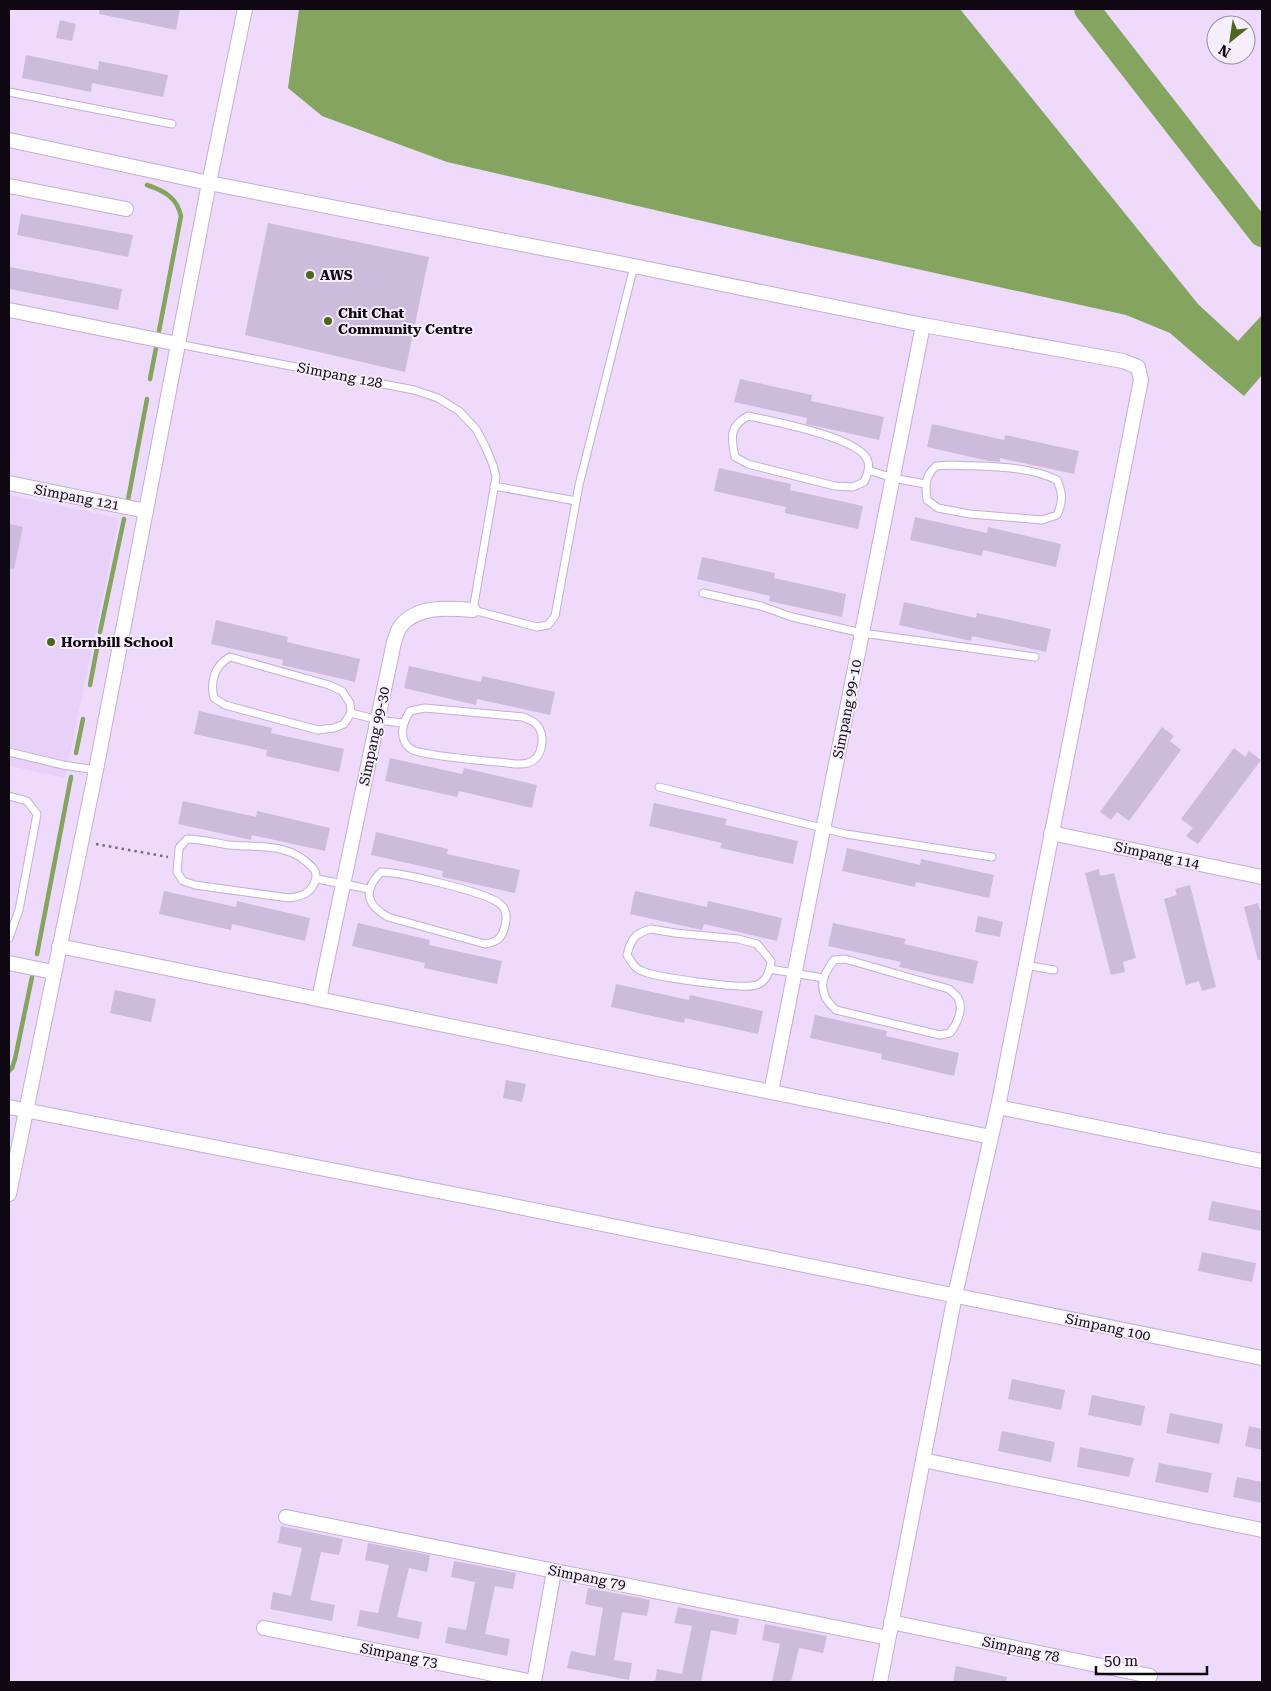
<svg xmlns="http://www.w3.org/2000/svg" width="1271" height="1691" font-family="'Roboto Serif',serif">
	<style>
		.built { fill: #e8d1f9 }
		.water { fill: #85a45f }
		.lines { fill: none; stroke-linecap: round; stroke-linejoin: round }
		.stream { stroke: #85a45f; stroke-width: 4.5 }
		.river { stroke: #85a45f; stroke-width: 26 }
		.building { fill: #cdbbdb }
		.service-casing { stroke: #c2afcf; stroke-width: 9 }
		.minor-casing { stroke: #c2afcf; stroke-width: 16 }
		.path { stroke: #74687d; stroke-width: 2.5; stroke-dasharray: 2.5 4; stroke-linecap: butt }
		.service { stroke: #fff; stroke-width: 7 }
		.minor { stroke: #fff; stroke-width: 14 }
		.poi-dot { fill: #4a671c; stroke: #f5eefb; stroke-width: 2 }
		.labels { text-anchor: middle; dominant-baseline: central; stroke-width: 4; stroke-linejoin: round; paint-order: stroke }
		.poi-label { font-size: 14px; font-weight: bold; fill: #0e0813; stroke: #f5eefb; text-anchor: start }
		.street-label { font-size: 14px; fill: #0e0813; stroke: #f5eefb }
	</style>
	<rect width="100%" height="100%" fill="#eedbfc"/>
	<path class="built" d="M9 495 119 518 65 778 9 766Z"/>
	<path class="water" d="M299 9H960L1198 304 1238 341 1262 315V375L1244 396 1208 366 1170 333 1126 315 785 240 447 162 322 116 288 88Z"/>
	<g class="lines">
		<g class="stream">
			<path d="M147 185C165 191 177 198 181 216L159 331"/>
			<path d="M150 379 156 348"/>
			<path d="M128 500 147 399"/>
			<path d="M100 632 124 519"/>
			<path d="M90 685 97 648"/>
			<path d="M76 753 83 719"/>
			<path d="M37 954 71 777"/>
			<path d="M9 1071 12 1068 15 1059 32 977"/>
		</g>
		<path class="river" d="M1087 9 1262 234"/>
	</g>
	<g class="building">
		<path d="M99 9H180L176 30 99 14Z"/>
		<path d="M60 20 76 24 72 41 56 38Z"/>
		<path d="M26 55 98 70 99 61 168 75 163 97 92 83 91 92 22 78Z"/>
		<path d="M21 214 133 235 128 257 17 235Z"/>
		<path d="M268 223 429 257 405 372 245 335Z"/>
		<path d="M10 267 122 289 118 310 9 289Z"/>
		<path d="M740 379 812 395 811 401 884 417 879 440 806 424 807 418 734 402Z"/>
		<path d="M932 424 1004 440 1005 435 1079 451 1074 474 1000 458V462L989 461 927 447Z"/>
		<path d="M719 468 791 484 790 490 863 506 858 529 785 513 786 507 714 491Z"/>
		<path d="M915 517 987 533 988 527 1061 544 1056 567 983 550 982 556 910 540Z"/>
		<path d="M9 524 23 527 14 569 9 568Z"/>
		<path d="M702 557 775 573 774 578 846 594 842 617 769 601 770 596 697 579Z"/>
		<path d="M904 602 976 618 977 613 1051 629 1046 652 972 636 971 641 899 625Z"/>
		<path d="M216 620 288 637 287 642 360 659 355 682 282 665 283 660 211 644Z"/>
		<path d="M409 666 481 682 482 676 555 692 550 715 477 699 476 705 404 688Z"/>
		<path d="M199 711 272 728 271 733 344 749 339 772 266 756 267 750 194 734Z"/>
		<path d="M1162 727 1174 736 1170 741 1181 750 1129 821 1117 812 1111 820 1100 812Z"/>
		<path d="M1234 748 1245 757 1249 751 1261 760 1198 844 1186 836 1193 828 1181 819Z"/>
		<path d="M390 758 462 774 464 768 537 785 532 808 459 791 457 797 385 781Z"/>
		<path d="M183 801 256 817 257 811 330 828 325 851 252 835 251 840 178 824Z"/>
		<path d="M654 803 727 819 725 825 798 841 793 864 720 848 722 843 649 826Z"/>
		<path d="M376 832 448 849 447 854 520 870 515 893 442 877 443 871 371 855Z"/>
		<path d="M847 848 920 865 921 859 994 875 989 898 916 882 915 887 842 871Z"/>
		<path d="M1099 869 1100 876 1114 873 1136 958 1123 962 1125 972 1111 975 1085 873Z"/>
		<path d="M1190 885 1216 987 1202 991 1199 981 1186 985 1164 899 1177 895 1175 889Z"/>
		<path d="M164 891 236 907 237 901 310 918 305 941 232 924 231 930 159 914Z"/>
		<path d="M635 891 707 907 708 901 782 918 777 941 704 924 702 930 630 914Z"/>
		<path d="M1258 903 1260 910 1262 909V960H1258L1244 907Z"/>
		<path d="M978 916 1003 922 1000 937 975 932Z"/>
		<path d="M358 923 430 940 429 945 502 961 497 984 424 968 425 963 352 946Z"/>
		<path d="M833 923 906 939 904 944 978 961 973 984 899 967 901 962 828 946Z"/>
		<path d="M616 984 689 1000 690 995 763 1011 758 1034 685 1018 684 1023 611 1007Z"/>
		<path d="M115 990 156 999 151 1022 110 1013Z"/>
		<path d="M815 1015 887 1031 886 1036 959 1053 954 1076 881 1059 882 1054 810 1038Z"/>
		<path d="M506 1080 526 1084 522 1102 503 1098Z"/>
		<path d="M1212 1201 1262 1211V1231L1208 1220Z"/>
		<path d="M1202 1252 1256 1263 1252 1282 1198 1271Z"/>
		<path d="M1012 1379 1065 1390 1061 1410 1008 1399Z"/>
		<path d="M1092 1395 1145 1406 1141 1426 1088 1415Z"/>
		<path d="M1170 1413 1223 1424 1219 1444 1166 1433Z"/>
		<path d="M1249 1426 1262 1429V1450L1245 1446Z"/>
		<path d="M1002 1431 1055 1442 1051 1462 998 1451Z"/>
		<path d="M1080 1447 1134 1458 1129 1477 1077 1467Z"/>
		<path d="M1159 1463 1212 1473 1208 1493 1155 1482Z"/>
		<path d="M1237 1477 1262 1482V1503L1233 1497Z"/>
		<path d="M281 1526 343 1539 339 1555 321 1552 310 1600 335 1605 332 1621 270 1609 273 1592 291 1596 302 1548 278 1543Z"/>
		<path d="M368 1543 430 1555 427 1572 409 1568 397 1617 422 1622 419 1639 357 1626 360 1610 378 1613 389 1565 365 1560Z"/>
		<path d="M454 1561 516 1573 513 1589 495 1586 485 1634 510 1639 507 1656 445 1643 448 1627 466 1630 475 1582 451 1577Z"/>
		<path d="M588 1588 650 1600 647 1616 622 1612 614 1660 632 1663 629 1680 567 1668 571 1651 595 1656 603 1608 585 1604Z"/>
		<path d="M678 1607 739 1619 736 1635 711 1630 701 1682H655L657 1669 682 1674 692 1626 674 1623Z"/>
		<path d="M765 1624 827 1636 823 1653 799 1648 791 1682H772L780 1644 762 1640Z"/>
		<path d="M956 1666 1007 1677 1006 1682H953Z"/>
	</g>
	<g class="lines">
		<g class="service-casing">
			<g id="service">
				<path d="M9 92 172 124"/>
				<path d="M178 344 414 390 438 398 459 411 476 429 486 448 493 465 496 477 473 610 537 627 548 625 555 616 579 485 634 266"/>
				<path d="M748 416C772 421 857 437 867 459 871 467 867 475 864 482L853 487 835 486 748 464 735 457C731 438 729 426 748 416Z"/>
				<path d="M952 465C987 467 1026 465 1057 480 1063 494 1063 502 1057 515L1042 520 970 514 938 508 927 500C925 485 925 476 936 466Z"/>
				<path d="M868 470 893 478 925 484"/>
				<path d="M494 486 576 501"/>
				<path d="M703 593 761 606 792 617 862 633 1035 657"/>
				<path d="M230 657 329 685 342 691 350 703 351 713 344 724 334 728 318 730 225 705 214 698C210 682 214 666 230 657Z"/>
				<path d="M425 708 523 717C527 719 534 721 537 725 546 735 543 759 528 763 525 764 519 764 516 764 499 762 420 756 411 749 397 739 403 722 410 711Z"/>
				<path d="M351 713 378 720 402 723"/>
				<path d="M9 752 63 765 96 770"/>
				<path d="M659 787 846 834 992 857"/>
				<path d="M9 796 27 801 37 814 19 910 9 938"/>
				<path d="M187 839C201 839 215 843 229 845 259 848 289 842 312 867 317 872 317 877 314 884 308 895 301 896 289 898L195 885 183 881 177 872 179 848Z"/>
				<path d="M381 872C399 872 487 892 500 904 508 910 507 920 504 929 501 940 495 942 485 944L388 917C367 905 362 891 381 872Z"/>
				<path d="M317 879 369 889"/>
				<path d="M651 929 675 933 738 939 757 944 771 961C770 971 766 982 756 985 744 990 655 977 642 971 634 968 632 962 627 955 631 939 635 933 651 929Z"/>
				<path d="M845 959 949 989C952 992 956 995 958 998 964 1009 957 1024 950 1033L940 1035 836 1010C817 994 820 978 834 960Z"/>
				<path d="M1025 965 1054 970"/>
				<path d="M770 969 823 978"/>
			</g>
		</g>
		<g class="minor-casing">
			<g id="minor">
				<path d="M9 140 209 183 634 266 923 325 1123 361 1138 367 1141 380 998 1107 955 1295 880 1682"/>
				<path d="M9 186 126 209"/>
				<path d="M9 310 178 344"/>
				<path d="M9 483 146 511"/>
				<path d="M1051 833 1262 877"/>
				<path d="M59 946 991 1137"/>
				<path d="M9 963 53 972"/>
				<path d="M319 999 394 642C396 638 397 631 400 627 416 605 449 608 473 610"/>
				<path d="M771 1092 923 325"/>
				<path d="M9 1107 499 1203 1262 1358"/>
				<path d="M998 1107 1262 1161"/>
				<path d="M9 1194 96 770 209 183 245 9"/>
				<path d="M923 1460 1262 1530"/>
				<path d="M286 1517 888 1638"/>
				<path d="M891 1622 1150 1676"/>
				<path d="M264 1628 533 1682"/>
				<path d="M534 1682 554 1571"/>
			</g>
		</g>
		<path class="path" d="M96 844 168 857"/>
		<use href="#service" class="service"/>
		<use href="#minor" class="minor"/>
	</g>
	<g class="poi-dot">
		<circle cx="310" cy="275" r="5"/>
		<circle cx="328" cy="321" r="5"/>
		<circle cx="51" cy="642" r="5"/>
	</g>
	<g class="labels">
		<g class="poi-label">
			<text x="320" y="275">AWS</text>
			<text x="338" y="313">Chit Chat<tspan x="338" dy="16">Community Centre</tspan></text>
			<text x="61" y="642">Hornbill School</text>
		</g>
		<g class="street-label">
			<text transform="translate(340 375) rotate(11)">Simpang 128</text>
			<text transform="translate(77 497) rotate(11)">Simpang 121</text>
			<text transform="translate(847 709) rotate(-79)">Simpang 99-10</text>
			<text transform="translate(374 736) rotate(-78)">Simpang 99-30</text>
			<text transform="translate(1157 855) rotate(12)">Simpang 114</text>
			<text transform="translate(1108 1327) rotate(12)">Simpang 100</text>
			<text transform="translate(587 1577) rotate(11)">Simpang 79</text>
			<text transform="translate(1021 1649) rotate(12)">Simpang 78</text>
			<text transform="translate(399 1655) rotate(11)">Simpang 73</text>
		</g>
	</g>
	<rect width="1271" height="1691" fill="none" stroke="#0e0813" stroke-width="20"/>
	<g transform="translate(1231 40) rotate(210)"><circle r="24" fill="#f5eefb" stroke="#99929e"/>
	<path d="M0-4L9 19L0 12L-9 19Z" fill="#4a671c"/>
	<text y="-8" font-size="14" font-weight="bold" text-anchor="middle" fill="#0e0813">N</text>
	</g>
	<path d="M1096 1666v8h111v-8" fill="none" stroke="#0e0813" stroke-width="2.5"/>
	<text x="1104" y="1666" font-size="15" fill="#0e0813" stroke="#f5eefb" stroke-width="4" paint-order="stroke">50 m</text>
</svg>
